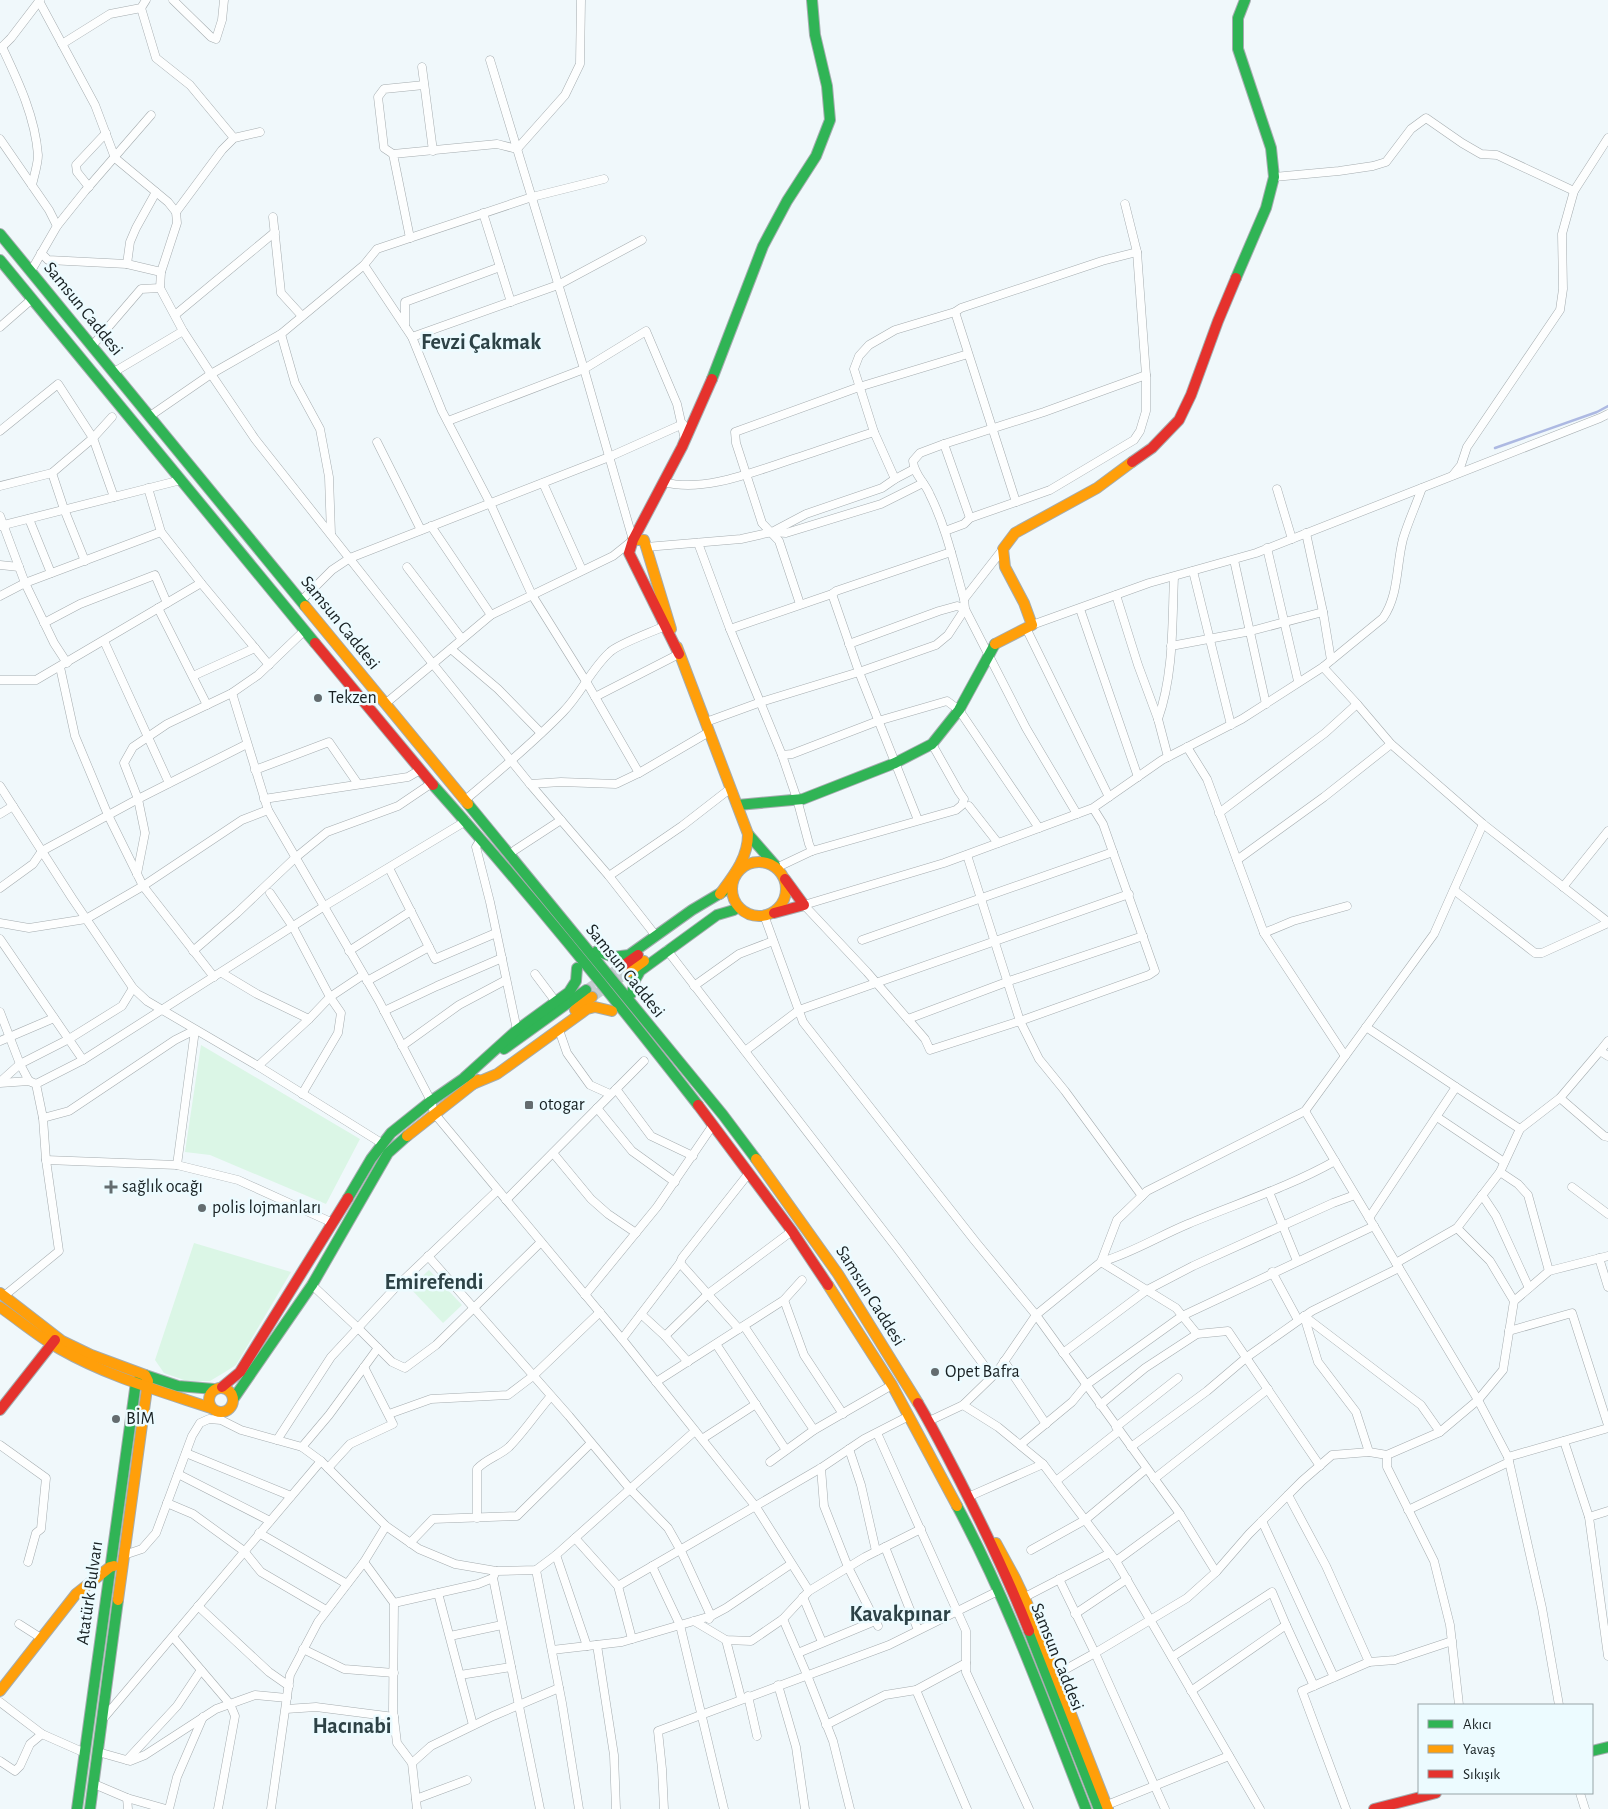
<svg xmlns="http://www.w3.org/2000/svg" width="1608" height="1809" font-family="'Alegreya Sans',sans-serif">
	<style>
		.green { fill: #dbf6e6 }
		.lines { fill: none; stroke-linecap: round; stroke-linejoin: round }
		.stream { stroke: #adb9e2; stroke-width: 2.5 }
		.secondary-tunnel { stroke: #c5cdd0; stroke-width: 10; stroke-dasharray: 10 5; stroke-linecap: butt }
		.street-casing { stroke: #a5acaf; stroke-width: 9 }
		.fast-casing { stroke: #a5acaf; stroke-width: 12 }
		.slow-casing { stroke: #a5acaf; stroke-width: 12 }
		.jam-casing { stroke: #a5acaf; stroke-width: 12 }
		.street { stroke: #fdfefe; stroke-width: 8 }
		.fast { stroke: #30b455; stroke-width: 10 }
		.slow { stroke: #ff9f0a; stroke-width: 10 }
		.jam { stroke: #e5322d; stroke-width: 10 }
		.poi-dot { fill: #646c6f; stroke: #ecfbff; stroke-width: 2 }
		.labels { text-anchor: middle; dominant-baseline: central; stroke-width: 5; stroke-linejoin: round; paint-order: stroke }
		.street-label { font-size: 18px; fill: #182123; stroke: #ecfbff }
		.poi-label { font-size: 18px; fill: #182123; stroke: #ecfbff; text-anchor: start }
		.district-label { font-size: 22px; font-weight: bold; fill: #2d4246; stroke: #ecfbff }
	</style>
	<rect width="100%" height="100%" fill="#f0f8fb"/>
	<g class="green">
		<path d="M201 1045 360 1139 326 1204 210 1155 185 1152Z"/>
		<path d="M194 1243 291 1272 236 1365 225 1372 210 1381H187L164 1373 155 1360Z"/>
		<path d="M429 1270 462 1305 443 1323 410 1288Z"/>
		<path d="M139 1392 142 1394 121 1546H117Z"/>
		<path d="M113 1586 115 1588 87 1809H82Z"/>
	</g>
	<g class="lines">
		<path class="stream" d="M1495 448 1597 412 1608 406"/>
		<g class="secondary-tunnel">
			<path d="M586 990 624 965"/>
			<path d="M592 997 629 972"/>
		</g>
		<g class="street-casing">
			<g id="street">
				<path d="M173 0 211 37 216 39 222 20 224 0"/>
				<path d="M39 1 95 105 115 158 168 202 176 212 177 223 161 272 160 288 183 331 211 374 255 439 433 664 530 784 609 876 656 936"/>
				<path d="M141 8 156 58 190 85 234 138"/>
				<path d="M62 44 110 14 141 8 146 0"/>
				<path d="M2 47C18 81 35 116 38 155 38 164 34 176 32 185"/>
				<path d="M0 49 11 38 40 0"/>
				<path d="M422 67 433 151"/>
				<path d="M0 139 49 210 57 226"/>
				<path d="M393 154 384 148 378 97 384 89 424 85"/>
				<path d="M1274 177 1339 171 1373 166 1386 162 1411 129 1426 118 1462 143 1481 154 1497 155 1574 191"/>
				<path d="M89 187 77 172 76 165 106 133"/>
				<path d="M176 212 222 150 234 138 260 132"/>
				<path d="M483 213 511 302"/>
				<path d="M273 217 281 293 302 316"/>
				<path d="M410 238 393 154 497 144 517 149 565 95 580 64 581 0"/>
				<path d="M41 253 48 260 127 264 161 272"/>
				<path d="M127 264 130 242 136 228 156 192"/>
				<path d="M364 265 412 337 442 411 490 503 532 595 587 683 639 773"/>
				<path d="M31 271 57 226 85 191 151 115"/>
				<path d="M955 312 1016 502"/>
				<path d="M175 315 275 232"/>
				<path d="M405 326V302L500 267"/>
				<path d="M0 327 32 299"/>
				<path d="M281 334 295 383 320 429 329 477 331 534"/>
				<path d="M412 337 558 285 642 240"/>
				<path d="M92 346 141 289 160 288"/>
				<path d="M114 372 183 331"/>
				<path d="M150 416 211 374 281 334 364 265 377 249 532 197 604 179"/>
				<path d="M448 421 584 369 646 331 677 404 685 440"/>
				<path d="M0 431 58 384 93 438 114 497"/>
				<path d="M377 442 421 530"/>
				<path d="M944 444 970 518"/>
				<path d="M52 473 64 509 85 561"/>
				<path d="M1453 475 1461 465 1467 447 1560 310 1563 289 1562 234 1574 191 1608 138"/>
				<path d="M895 479 874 432 854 369 859 356 869 345 895 330 955 312 961 308 1102 261 1137 252"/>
				<path d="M664 482C703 493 753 472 790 460 818 451 846 441 874 432"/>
				<path d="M543 483 582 570"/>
				<path d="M0 486 52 473 93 438 112 417"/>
				<path d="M148 488 161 532 201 583 269 665"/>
				<path d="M1277 489 1292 539"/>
				<path d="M0 516 25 583 54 643 67 663"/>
				<path d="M29 519 51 573"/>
				<path d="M0 526 181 480"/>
				<path d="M431 526 491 615"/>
				<path d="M945 531 964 524 970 518 1050 490 1134 440 1140 431 1146 411V375L1137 252 1125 204"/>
				<path d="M772 532 806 514 882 488 895 479 914 469"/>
				<path d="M1306 533 1323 612 1331 660"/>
				<path d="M698 543 730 629 782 755 797 799 809 844 812 851"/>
				<path d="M646 547 741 539 772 532 786 533 881 504 923 483"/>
				<path d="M1267 548 1298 681"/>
				<path d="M1234 560 1266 704"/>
				<path d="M0 565 19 567"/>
				<path d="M407 567 462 639"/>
				<path d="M1193 571 1231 725"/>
				<path d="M832 594 859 672 918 820"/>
				<path d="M1116 595 1138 665 1158 719 1168 757"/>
				<path d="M0 596 25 583 161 532"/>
				<path d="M964 599 1003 549"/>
				<path d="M301 601 332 570 350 558 609 457 683 424"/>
				<path d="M800 604 779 541 762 523 736 443 735 432 859 387 968 354"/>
				<path d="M158 608 207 705"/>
				<path d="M1080 609 1138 777"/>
				<path d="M44 623 80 604 155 575 167 603"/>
				<path d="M1032 625 1149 583 1256 553 1600 418 1608 414"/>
				<path d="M1026 628 1109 797"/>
				<path d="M730 629 832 594 836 591 951 552"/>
				<path d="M104 641 169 783"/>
				<path d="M1171 646 1251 631 1323 612"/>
				<path d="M451 649 498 689 541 733"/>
				<path d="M60 667 75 736 108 815 143 886 214 977"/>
				<path d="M1323 667 1357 704 1391 744 1483 824 1608 922"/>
				<path d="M193 676 255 648"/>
				<path d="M0 680H36L201 583"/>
				<path d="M232 693 268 810 379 1001 431 1101 434 1113 622 1339 756 1507 809 1591"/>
				<path d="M595 697 679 654"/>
				<path d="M385 704 491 615 613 556 633 540 584 369 490 60"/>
				<path d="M1158 719C1174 674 1172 623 1174 577"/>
				<path d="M706 722 761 702 859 672 936 645 948 635 965 609 957 606 939 611 849 644"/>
				<path d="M1187 747 1207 779 1264 933 1345 1056"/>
				<path d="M782 755 792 754 878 721 947 701 959 710 1039 828"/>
				<path d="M255 770 329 742 358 784"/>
				<path d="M530 784 561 782 616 784 639 773 709 732"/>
				<path d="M0 786 72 898 133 988 147 1001 258 1066 383 1144"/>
				<path d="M264 799 408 777 420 770"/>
				<path d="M464 801C498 772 532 744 563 712 581 694 591 669 610 652 618 644 652 632 665 626H670"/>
				<path d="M969 806 998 843"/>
				<path d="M1093 808 1103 824 1155 971 1149 975 1020 1021 930 1050 925 1039 867 972 804 905 944 863 1093 808 1162 760 1242 719 1323 667 1383 618C1399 595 1396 566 1403 539 1408 522 1416 505 1422 488"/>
				<path d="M1219 813 1325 733 1357 704"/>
				<path d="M0 814 13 806"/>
				<path d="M1077 814 1026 728 965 609 964 599C954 564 946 527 930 495 925 482 914 475 913 461L920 453 944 444 1044 412 1146 375"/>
				<path d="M481 839 476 847 490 902 517 1030"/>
				<path d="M515 850 561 820"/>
				<path d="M967 855 1020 1021 1039 1059 1065 1091 1142 1196"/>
				<path d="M1237 860 1324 797 1391 744"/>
				<path d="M389 868 435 959 496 933"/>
				<path d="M776 868 812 851 956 810 962 805 964 799 959 792 932 744"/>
				<path d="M137 874 145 833 138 799 124 763 133 747 167 724 232 693 258 675 305 630"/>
				<path d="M609 876 682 826 731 788"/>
				<path d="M1563 887 1608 831"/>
				<path d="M0 888 33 864 42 851 138 799 247 744"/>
				<path d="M1454 890 1535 953H1542L1608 923"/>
				<path d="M764 915 803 1022 975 1241 1036 1315 1180 1514 1216 1572"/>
				<path d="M0 923 29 928 86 919 143 886 242 820 268 810"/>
				<path d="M1264 933 1293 921 1347 906"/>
				<path d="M0 939 83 1060"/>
				<path d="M862 940 1113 852"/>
				<path d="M667 950 899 1251 992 1376"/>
				<path d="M193 951 237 913 295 858 327 832 398 806 432 783"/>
				<path d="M349 951 411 911"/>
				<path d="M222 973 257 994 309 1019"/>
				<path d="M535 974 556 1002"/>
				<path d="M367 981 429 947"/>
				<path d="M694 986 739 954 773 941"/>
				<path d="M384 1011 437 986 502 958"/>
				<path d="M0 1012 20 1064 29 1081"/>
				<path d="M908 1019 1012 980 1143 936"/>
				<path d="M1366 1027 1456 1087"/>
				<path d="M559 1030 567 1053 590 1085 610 1094"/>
				<path d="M0 1041 54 1018"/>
				<path d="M402 1046 459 1005 506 980"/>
				<path d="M745 1051 799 1010 1129 894"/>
				<path d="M1600 1051 1608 1041"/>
				<path d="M258 1066 309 1019 330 997 293 927 270 893"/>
				<path d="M0 1082 20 1064 69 1039 122 1006 133 988"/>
				<path d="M0 1083 29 1081 36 1084 43 1118 46 1160 59 1251 4 1296"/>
				<path d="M36 1084 83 1060 323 907 466 821"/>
				<path d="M616 1089 651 1136 693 1156"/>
				<path d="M302 1094 338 1033 341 1013 330 997 363 975"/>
				<path d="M1560 1098 1604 1136 1608 1137"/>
				<path d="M597 1108 632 1151 675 1182"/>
				<path d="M1305 1111 1478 1400 1508 1457 1542 1608 1559 1705"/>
				<path d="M1437 1117 1504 1162"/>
				<path d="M43 1118 69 1111 175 1040 195 1030"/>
				<path d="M553 1153 591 1199 608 1214 636 1233"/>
				<path d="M46 1160 177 1165 238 1180 333 1223"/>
				<path d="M177 1165 195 1030"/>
				<path d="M1500 1172 1518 1184 1528 1195 1549 1271"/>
				<path d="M1572 1187 1608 1214"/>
				<path d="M1269 1192 1297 1261"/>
				<path d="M1482 1195 1496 1216 1529 1288"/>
				<path d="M506 1200 644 1061"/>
				<path d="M1369 1218 1456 1087 1520 1129"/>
				<path d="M1457 1228 1490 1261 1514 1301"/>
				<path d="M428 1256 569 1416 630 1489 668 1528 681 1551 711 1616 622 1642 552 1650"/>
				<path d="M1599 1258 1608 1287"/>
				<path d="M1101 1262C1132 1253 1159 1236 1188 1224 1238 1203 1289 1187 1335 1161"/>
				<path d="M1101 1262 1176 1308 1197 1334"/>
				<path d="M680 1263 739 1329"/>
				<path d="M1396 1263 1457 1228 1500 1172 1520 1129 1560 1098 1600 1051 1608 1056"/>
				<path d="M1272 1272 1298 1320"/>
				<path d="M312 1285 358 1328 392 1362 405 1368 436 1345 541 1242"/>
				<path d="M585 1295 657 1207 713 1125"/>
				<path d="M784 1300 804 1355 843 1414"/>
				<path d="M641 1314 665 1336 688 1362"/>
				<path d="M1304 1316 1421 1405 1440 1432"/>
				<path d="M1304 1316 1318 1362 1356 1412 1369 1452"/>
				<path d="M744 1326 814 1430"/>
				<path d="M1509 1331 1572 1313 1608 1425"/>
				<path d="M665 1336 708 1294 792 1231"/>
				<path d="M622 1339 680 1263 682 1258 749 1173"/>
				<path d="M716 1344 786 1450"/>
				<path d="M1063 1353 1147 1290 1193 1266 1333 1203 1355 1195"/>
				<path d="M1004 1361 1046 1424"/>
				<path d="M656 1382 784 1300 802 1280"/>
				<path d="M963 1405 998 1427 1043 1464 1116 1561 1260 1809"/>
				<path d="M1100 1405 1145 1368 1197 1334 1228 1331 1320 1466"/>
				<path d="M389 1414 431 1399 508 1395 533 1376 600 1312"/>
				<path d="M929 1421 963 1405 997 1372 1036 1315 1101 1262 1117 1220 1147 1191 1305 1111 1434 934 1483 824"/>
				<path d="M1116 1427 1178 1378"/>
				<path d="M877 1433 966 1631V1672L1029 1809"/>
				<path d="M702 1439 756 1404"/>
				<path d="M277 1440 331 1357 395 1288 498 1190"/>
				<path d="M1564 1441 1589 1517 1608 1656"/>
				<path d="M0 1445 46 1478 41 1529 36 1533 28 1562"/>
				<path d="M1020 1445 1072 1402 1086 1385 1182 1316 1374 1226"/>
				<path d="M302 1447 329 1415 378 1348"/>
				<path d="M1131 1447 1207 1391 1247 1357 1312 1311 1399 1268"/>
				<path d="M849 1449 861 1485 876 1551"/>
				<path d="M186 1453 291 1496"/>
				<path d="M1387 1455V1467L1434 1561 1450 1625 1459 1705"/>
				<path d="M1508 1457 1608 1428"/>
				<path d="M770 1462 814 1430 892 1385"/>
				<path d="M328 1468 350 1444 393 1424 364 1367"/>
				<path d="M821 1468 824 1506 848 1567 878 1626"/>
				<path d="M178 1474 270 1521"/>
				<path d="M1154 1479 1268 1389"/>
				<path d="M1056 1481 1119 1431"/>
				<path d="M1288 1495 1326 1566 1369 1662 1302 1691 1346 1809"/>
				<path d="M968 1497 1043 1464"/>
				<path d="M167 1503 193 1514 244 1551 261 1572 326 1610"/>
				<path d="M1408 1510 1509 1462"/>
				<path d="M1589 1517 1608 1511"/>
				<path d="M477 1518V1469C486 1459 499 1456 509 1447 524 1432 537 1412 551 1396"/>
				<path d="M1262 1521 1334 1677"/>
				<path d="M259 1533 347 1584"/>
				<path d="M575 1538 618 1586 632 1639"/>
				<path d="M410 1543 433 1519 517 1516 591 1443"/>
				<path d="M885 1547 918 1630"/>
				<path d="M1031 1550 1085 1520 1146 1469"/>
				<path d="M124 1555 142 1549 156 1533 192 1436 200 1423 209 1419 221 1420 241 1430 302 1447 321 1461 386 1526 419 1549 455 1564 496 1571 536 1570 556 1555 695 1431"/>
				<path d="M556 1555 587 1646"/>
				<path d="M1116 1561 1180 1514"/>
				<path d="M364 1562 394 1603 393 1710 397 1743 412 1763 417 1809"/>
				<path d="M652 1566 680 1625 724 1809"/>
				<path d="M536 1570 562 1703 579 1809"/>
				<path d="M496 1571 493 1578 540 1809"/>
				<path d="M1059 1579 1095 1653 1165 1809"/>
				<path d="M618 1586 821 1468 864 1439 909 1416"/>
				<path d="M438 1593 473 1725"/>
				<path d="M803 1597 822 1642"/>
				<path d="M1025 1597 1110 1553"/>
				<path d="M394 1603 478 1584 493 1578"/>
				<path d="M198 1606 269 1672 289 1686"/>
				<path d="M1075 1614 1127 1579"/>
				<path d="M709 1619 711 1616 726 1608 791 1564"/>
				<path d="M783 1619 807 1675 833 1741 850 1809"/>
				<path d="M694 1621 726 1640 751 1641 783 1619 809 1591 865 1557 921 1529"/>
				<path d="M19 1624 41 1638"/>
				<path d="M450 1636 502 1625"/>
				<path d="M173 1637 230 1704 235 1716 218 1809"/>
				<path d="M726 1640 741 1698"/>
				<path d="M597 1645 614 1755 616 1809"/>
				<path d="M303 1649 344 1669 394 1673"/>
				<path d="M798 1653 875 1621"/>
				<path d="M1172 1657 1272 1592 1286 1625"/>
				<path d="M1369 1662 1395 1660 1452 1641"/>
				<path d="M1057 1674 1095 1653 1187 1598 1216 1572 1249 1534 1302 1481 1332 1455 1369 1452 1387 1455 1440 1432 1478 1400 1503 1370 1514 1301 1549 1271 1608 1256"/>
				<path d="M460 1675 511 1667"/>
				<path d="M778 1685 796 1747 805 1809"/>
				<path d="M916 1690 967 1809"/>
				<path d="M1191 1691 1286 1625 1314 1686"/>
				<path d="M748 1696 757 1736"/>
				<path d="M0 1702 42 1734 85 1753"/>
				<path d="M286 1709 316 1707 394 1717"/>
				<path d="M102 1720 321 1461"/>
				<path d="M826 1725 885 1695 916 1690 966 1663"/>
				<path d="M98 1752 130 1761 145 1755 216 1709 255 1695 287 1698"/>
				<path d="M127 1760 177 1706 201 1670"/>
				<path d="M0 1761 15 1771 20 1766 30 1744 42 1734"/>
				<path d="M412 1763 431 1746 493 1716 559 1688"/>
				<path d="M94 1784 127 1798 166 1809"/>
				<path d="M1580 1793 1585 1809"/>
				<path d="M127 1798 128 1809"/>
				<path d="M416 1799 467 1780"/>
				<path d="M1107 1805 1229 1756"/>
				<path d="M169 1809 177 1777 203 1717"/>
				<path d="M271 1809 290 1675 318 1622 364 1562 386 1526"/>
				<path d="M664 1809 662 1769 658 1731 889 1645 998 1591"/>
			</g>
		</g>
		<g class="fast-casing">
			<g id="fast">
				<path d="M0 234 305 606"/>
				<path d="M0 260 315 643"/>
				<path d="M1236 278 1266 208 1274 177 1271 148 1238 49V18L1245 0"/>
				<path d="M712 379 763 246 787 201 816 156 830 120 827 86 815 35 812 0"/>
				<path d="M433 785C525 888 613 996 698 1105"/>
				<path d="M468 804 723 1115 756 1159"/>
				<path d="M738 805 803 799 895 763 932 744 959 710 995 644"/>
				<path d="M748 834 775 865"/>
				<path d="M597 951 613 957 629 955 692 910 724 891"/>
				<path d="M632 993 635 980 640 971 717 915 734 910"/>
				<path d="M504 1049 586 990"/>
				<path d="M465 1077 517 1030 569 992 576 981 577 968"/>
				<path d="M348 1198 371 1159 391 1133 431 1101 470 1074"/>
				<path d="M234 1398 312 1285 388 1153 407 1136"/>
				<path d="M957 1506C1009 1603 1046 1707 1086 1809"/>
				<path d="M1029 1631 1099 1809"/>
				<path d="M1592 1751 1608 1747"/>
				<path d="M77 1809 136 1382 145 1375 178 1386 214 1389"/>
				<path d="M90 1809 118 1600"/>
			</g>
		</g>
		<g class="slow-casing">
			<g id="slow">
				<path d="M633 540H644L671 629"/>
				<path d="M305 606 468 804"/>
				<path d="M995 644 1032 625 1024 603 1005 567 1003 549 1015 533 1097 488 1132 462"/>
				<path d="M677 647 748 834C748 858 734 875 720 894"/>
				<circle cx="759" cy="889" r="27"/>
				<path d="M629 972 644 961"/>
				<path d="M575 1010 592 997"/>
				<path d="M473 1084 497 1074 587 1009 595 1007 612 1011"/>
				<path d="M407 1136 478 1080"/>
				<path d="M756 1159 838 1274 918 1403"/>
				<path d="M828 1285 892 1385 957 1506"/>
				<path d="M0 1293 62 1341 91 1355 145 1375 148 1381 118 1600"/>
				<path d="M0 1307C20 1321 39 1337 60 1349 107 1376 160 1391 211 1408"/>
				<circle cx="221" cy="1400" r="12"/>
				<path d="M996 1543 1015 1578 1032 1614 1108 1809"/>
				<path d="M0 1691 76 1594 110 1567 114 1566"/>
			</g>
		</g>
		<g class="jam-casing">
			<g id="jam">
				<path d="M1132 462 1152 448 1179 420 1191 395 1218 321 1236 278"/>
				<path d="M315 643 433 785"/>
				<path d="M679 654 629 553 633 540 682 447 712 379"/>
				<path d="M774 913 804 905 785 879"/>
				<path d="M624 965 638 955"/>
				<path d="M698 1105 792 1231 828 1285"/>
				<path d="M222 1387 240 1372 348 1198"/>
				<path d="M918 1403C933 1428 946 1454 960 1481 985 1530 1009 1580 1029 1631"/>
				<path d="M0 1410 55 1340"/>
				<path d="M1374 1809 1436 1793"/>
			</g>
		</g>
		<use href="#street" class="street"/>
		<use href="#fast" class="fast"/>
		<use href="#slow" class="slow"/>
		<use href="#jam" class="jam"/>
	</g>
	<g class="poi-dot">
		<circle cx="318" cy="698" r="5"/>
		<rect x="524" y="1100" width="10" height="10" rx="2.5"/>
		<path d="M108.5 1179.5h5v5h5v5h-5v5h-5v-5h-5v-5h5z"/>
		<circle cx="202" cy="1208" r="5"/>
		<circle cx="935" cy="1372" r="5"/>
		<circle cx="116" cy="1419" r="5"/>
	</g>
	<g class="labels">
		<g class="street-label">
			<text transform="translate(83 309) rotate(51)">Samsun Caddesi</text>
			<text transform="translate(340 623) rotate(51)">Samsun Caddesi</text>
			<text transform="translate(625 971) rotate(51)">Samsun Caddesi</text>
			<text transform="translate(870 1296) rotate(58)">Samsun Caddesi</text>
			<text transform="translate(90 1593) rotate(-82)">Atatürk Bulvarı</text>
			<text transform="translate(1057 1657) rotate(68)">Samsun Caddesi</text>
		</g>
		<g class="poi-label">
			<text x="328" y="698">Tekzen</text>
			<text x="539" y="1105">otogar</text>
			<text x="122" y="1187">sağlık ocağı</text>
			<text x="212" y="1208">polis lojmanları</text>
			<text x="945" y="1372">Opet Bafra</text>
			<text x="126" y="1419">BİM</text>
		</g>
		<g class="district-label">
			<text x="481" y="342">Fevzi Çakmak</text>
			<text x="434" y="1282">Emirefendi</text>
			<text x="900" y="1614">Kavakpınar</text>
			<text x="352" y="1726">Hacınabi</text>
		</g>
	</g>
	<rect x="1418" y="1704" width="175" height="90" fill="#ecfbff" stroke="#97a4a7"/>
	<rect x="1428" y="1720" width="25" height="8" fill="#30b455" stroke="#97a4a7"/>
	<text x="1463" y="1729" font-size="15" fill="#182123">Akıcı</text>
	<rect x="1428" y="1745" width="25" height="8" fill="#ff9f0a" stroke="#97a4a7"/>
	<text x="1463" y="1754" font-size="15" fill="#182123">Yavaş</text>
	<rect x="1428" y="1770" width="25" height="8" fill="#e5322d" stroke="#97a4a7"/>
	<text x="1463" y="1779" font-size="15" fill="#182123">Sıkışık</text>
</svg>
